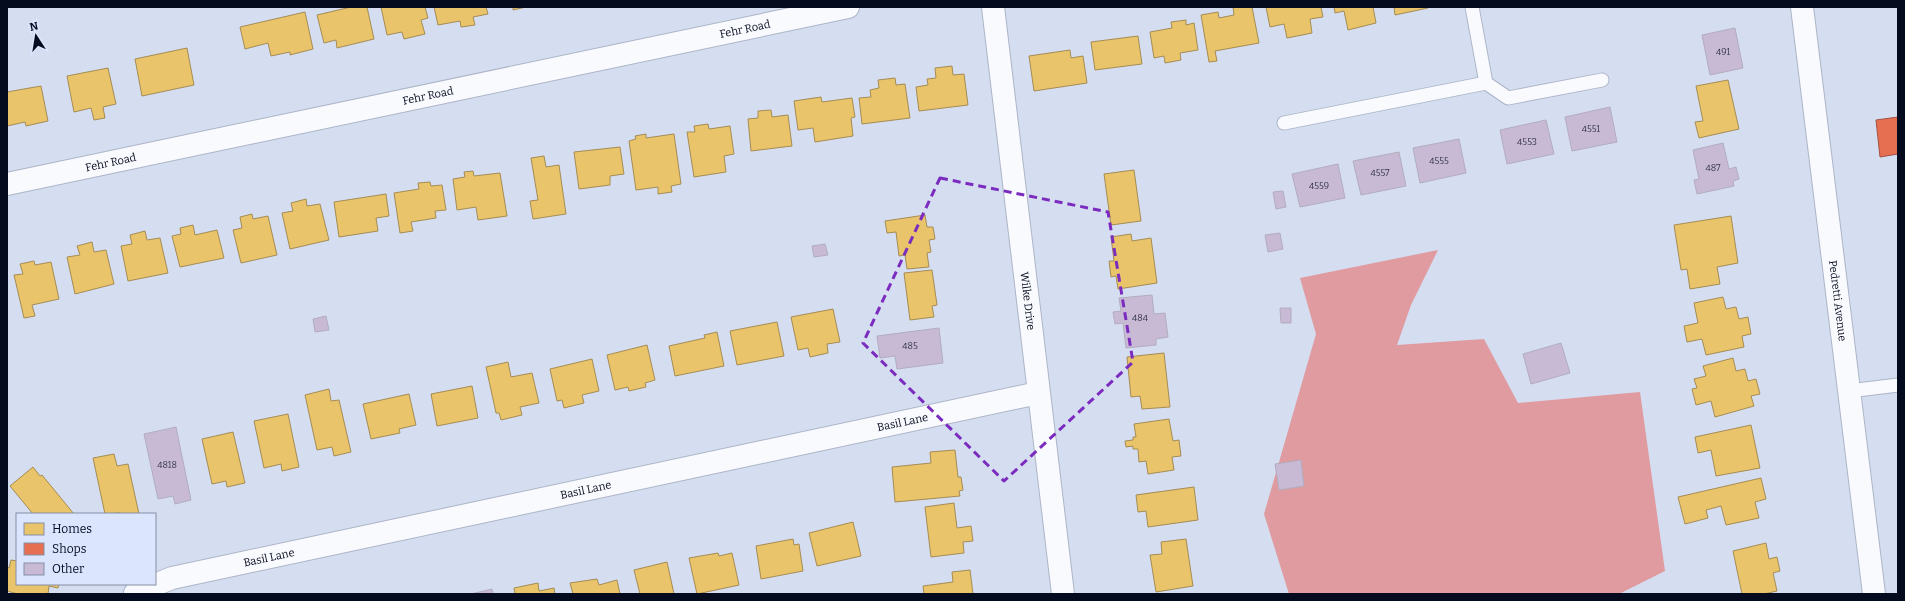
<svg xmlns="http://www.w3.org/2000/svg" width="1905" height="601" font-family="Bitter,serif">
	<style>
		.forest { fill: #df9b9f }
		.homes { fill: #e9c46a; stroke: #a58c54 }
		.shops { fill: #e76f51; stroke: #a35142 }
		.building { fill: #c8bad4; stroke: #b2adbe }
		.lines { fill: none; stroke-linecap: round; stroke-linejoin: round }
		.service-casing { stroke: #adb5c8; stroke-width: 15 }
		.minor-casing { stroke: #adb5c8; stroke-width: 24 }
		.tertiary-casing { stroke: #adb5c8; stroke-width: 24 }
		.service { stroke: #f9fafd; stroke-width: 13 }
		.minor { stroke: #f9fafd; stroke-width: 22 }
		.tertiary { stroke: #f9fafd; stroke-width: 22 }
		.marked { fill: none; stroke: #7b2cbf; stroke-width: 3; stroke-dasharray: 8 5; stroke-linejoin: round }
		.labels { text-anchor: middle; dominant-baseline: central; stroke-width: 4; stroke-linejoin: round; paint-order: stroke }
		.number-label { font-size: 9px; fill: #36374c }
		.street-label { font-size: 11px; fill: #050b1f; stroke: #dbe6fe }
	</style>
	<rect width="100%" height="100%" fill="#d5ddf1"/>
	<path class="forest" d="M1438 250 1411 305 1397 345 1484 339 1518 403 1640 392 1665 571 1619 594H1289L1264 514 1316 334 1300 278Z"/>
	<g class="homes">
		<path d="M351 7H367L374 39 337 48 336 40 324 43 317 15Z"/>
		<path d="M381 7H425L428 18 421 20 425 34 404 39 402 32 387 35Z"/>
		<path d="M434 7H486L488 14 473 17 475 25 461 27 460 21 438 25Z"/>
		<path d="M513 7H526L513 10Z"/>
		<path d="M1233 7H1252L1259 43 1215 51 1217 61 1209 62 1201 15 1218 12 1219 18 1234 15Z"/>
		<path d="M1266 7H1321L1323 17 1310 19 1312 33 1287 38 1284 24 1270 27Z"/>
		<path d="M1334 7H1373L1376 23 1348 30 1344 11 1335 13Z"/>
		<path d="M1394 7H1428V8L1395 15Z"/>
		<path d="M305 12 313 49 290 55V52L271 56 268 43 245 49 240 27Z"/>
		<path d="M1186 20V25L1194 23 1198 50 1180 53 1181 60 1165 63 1164 56 1154 58 1150 32 1172 28 1171 22Z"/>
		<path d="M1138 36 1142 64 1095 70 1091 42Z"/>
		<path d="M187 48 194 85 142 96 135 59Z"/>
		<path d="M1070 50 1071 58 1083 56 1087 83 1034 91 1029 56Z"/>
		<path d="M952 66 953 75 964 74 968 105 919 111 916 87 928 85 927 79 936 78 935 68Z"/>
		<path d="M108 68 116 104 103 107 105 118 94 120 91 108 74 112 67 76Z"/>
		<path d="M895 78 896 85 905 84 910 118 862 124 859 98 871 97 870 90 879 88 878 80Z"/>
		<path d="M1728 80 1739 129 1699 138 1695 122 1703 121 1696 86Z"/>
		<path d="M41 86 48 121 26 126 25 122 7 126V92Z"/>
		<path d="M821 97 822 102 852 98 855 117 851 118 853 136 815 142 813 128 798 130 794 101Z"/>
		<path d="M771 110 772 117 788 115 792 146 751 151 748 119 758 118V111Z"/>
		<path d="M708 124 709 129 730 126 734 154 724 156 726 172 694 177 687 132H695L694 126Z"/>
		<path d="M646 134V138L674 134 681 184 671 186 672 192 658 194V187L636 190 629 141 636 139 635 136Z"/>
		<path d="M620 147 624 174 610 176V185L579 189 574 152Z"/>
		<path d="M544 156 546 167 559 165 566 214 533 219 530 201 538 200 531 158Z"/>
		<path d="M1134 170 1141 221 1111 225 1104 174Z"/>
		<path d="M473 171 474 176 500 173 507 216 478 220 476 207 457 210 453 179 465 177 464 172Z"/>
		<path d="M430 182 431 186 442 185 446 210 435 211 436 218 411 222 413 231 400 233 394 193 419 189 418 183Z"/>
		<path d="M386 194 389 216 376 218 378 231 339 237 334 202Z"/>
		<path d="M306 199 307 206 320 204 329 240 290 249 282 213 293 211 291 203Z"/>
		<path d="M252 214 253 219 268 216 277 255 241 263 233 230 242 228 240 217Z"/>
		<path d="M925 215 927 227H933L935 239 929 240 931 252 927 253 929 267 907 269 905 255 899 256 896 232 887 233 885 221Z"/>
		<path d="M1731 216 1738 263 1717 267 1720 284 1690 289 1687 269 1681 270 1674 225Z"/>
		<path d="M193 225 195 235 217 230 224 258 180 267 172 236 181 234 180 228Z"/>
		<path d="M145 231 147 240 160 238 168 273 128 281 121 246 132 244 130 235Z"/>
		<path d="M1131 234 1132 241 1151 238 1157 283 1118 289 1116 276 1111 277 1109 261H1114L1111 237Z"/>
		<path d="M92 242 94 252 106 250 114 284 75 294 67 257 80 255 77 246Z"/>
		<path d="M34 261 35 265 51 262 59 299 32 305 35 316 24 318 14 275 23 274 20 264Z"/>
		<path d="M932 270 937 305 932 306 934 317 910 320 904 273Z"/>
		<path d="M1723 297 1726 309 1736 307 1739 319 1748 317 1751 334 1742 336 1744 347 1706 355 1702 339 1687 342 1684 326 1698 323 1694 303Z"/>
		<path d="M833 309 840 342 827 344 828 353 810 357 808 348 798 350 791 317Z"/>
		<path d="M777 322 784 356 737 365 730 331Z"/>
		<path d="M717 332 724 366 675 376 669 346 705 338 704 335Z"/>
		<path d="M647 345 655 380 645 383 646 387 629 391 628 387 615 390 607 355Z"/>
		<path d="M1164 353 1170 407 1142 409 1140 396 1131 397 1127 357Z"/>
		<path d="M1733 358 1736 371 1745 369 1748 381 1756 379 1760 394 1751 396 1754 406 1715 417 1711 401 1696 405 1692 389 1697 388 1694 379 1706 376 1703 366Z"/>
		<path d="M592 359 599 391 582 395 584 403 564 408 562 400 557 401 550 369Z"/>
		<path d="M508 362 511 377 532 373 539 403 520 407 522 415 501 420 499 413H496L486 367Z"/>
		<path d="M472 386 478 418 437 426 431 394Z"/>
		<path d="M329 389 331 401 339 400 351 452 334 456 332 447 317 450 305 395Z"/>
		<path d="M409 394 416 425 399 429 400 433 371 439 363 404Z"/>
		<path d="M288 414 299 467 282 471 281 464 264 468 254 421Z"/>
		<path d="M1169 419 1173 441 1179 440 1181 456 1172 457 1174 470 1148 474 1146 461 1139 462 1138 449H1133V446L1126 447 1125 441 1133 440V437H1136L1134 424Z"/>
		<path d="M1751 425 1760 468 1716 476 1711 450 1698 453 1695 437Z"/>
		<path d="M233 432 245 483 227 487 226 481 212 484 202 439Z"/>
		<path d="M955 450 958 477H961L963 490 959 491 960 496 895 502 892 467 931 463 930 452Z"/>
		<path d="M114 454 117 466 128 464 139 514H120V513L105 514 93 458Z"/>
		<path d="M33 467 40 476 42 475 74 514H33L10 486Z"/>
		<path d="M1761 478 1766 499 1755 502 1759 518 1726 525 1721 506 1706 510 1708 518 1685 524 1678 497Z"/>
		<path d="M1194 487 1198 520 1148 527 1146 511 1138 512 1136 495Z"/>
		<path d="M954 503 957 528 971 526 973 541 963 542 964 553 931 557 925 507Z"/>
		<path d="M853 522 861 556 817 566 809 533Z"/>
		<path d="M793 539 794 545 799 544 803 571 761 579 756 546Z"/>
		<path d="M1186 539 1193 586 1156 592 1150 555 1162 554 1161 542Z"/>
		<path d="M1766 543 1769 559 1777 557 1780 571 1773 573 1777 591 1764 594H1742L1733 551Z"/>
		<path d="M718 553 719 556 732 553 739 585 697 594 689 558Z"/>
		<path d="M11 560 17 561V584H59L58 588 49 586 48 594H18L7 591V567L9 568Z"/>
		<path d="M667 562 674 594H640L634 570Z"/>
		<path d="M970 570 973 594H924L923 586 953 582 952 572Z"/>
		<path d="M597 579 599 585 617 580 620 594H573L570 583Z"/>
		<path d="M538 583 539 591 554 588 555 594H515L514 588Z"/>
	</g>
	<path class="shops" d="M1898 117V154L1880 157 1876 120Z"/>
	<g class="building">
		<path d="M1735 28 1743 68 1710 75 1702 35Z"/>
		<path d="M1610 107 1617 142 1572 151 1565 117Z"/>
		<path d="M1546 120 1554 154 1507 164 1500 130Z"/>
		<path d="M1459 139 1466 173 1420 183 1413 148Z"/>
		<path d="M1723 143 1729 169 1736 167 1739 179 1733 181 1734 186 1697 194 1694 180 1699 179 1693 150Z"/>
		<path d="M1399 152 1406 186 1361 195 1353 161Z"/>
		<path d="M1338 164 1345 198 1300 207 1292 174Z"/>
		<path d="M1283 191 1286 207 1276 209 1273 192Z"/>
		<path d="M1280 233 1283 249 1268 252 1265 235Z"/>
		<path d="M825 244 828 255 814 257 812 246Z"/>
		<path d="M1152 295 1154 314 1165 313 1168 337 1156 339V345L1126 348 1123 323 1115 324 1113 312 1121 311 1119 298Z"/>
		<path d="M1280 308H1291V323H1281Z"/>
		<path d="M326 316 329 330 315 332 313 319Z"/>
		<path d="M939 328 943 363 897 369 895 356 880 358 877 336Z"/>
		<path d="M1561 343 1570 373 1531 384 1523 354Z"/>
		<path d="M176 427 191 500 175 504 173 496 158 499 144 434Z"/>
		<path d="M1301 460 1304 486 1279 490 1275 464Z"/>
		<path d="M492 589 493 594H471Z"/>
	</g>
	<g class="lines">
		<g class="service-casing">
			<g id="service">
				<path d="M1472 7 1486 83"/>
				<path d="M1284 123 1486 83 1508 98 1602 80"/>
				<path d="M1849 391 1898 385"/>
			</g>
		</g>
		<g class="minor-casing">
			<g id="minor">
				<path id="s1" d="M993 7 1063 594"/>
				<path id="s2" d="M7 184 848 7"/>
				<path id="s3" d="M135 593 172 578 1038 393"/>
			</g>
		</g>
		<g class="tertiary-casing">
			<g id="tertiary">
				<path id="s4" d="M1802 7 1874 594"/>
			</g>
		</g>
		<use href="#service" class="service"/>
		<use href="#minor" class="minor"/>
		<use href="#tertiary" class="tertiary"/>
	</g>
	<path class="marked" d="M940 178 1108 212 1133 362 1004 481 863 343Z"/>
	<g class="labels">
		<g class="number-label">
			<text x="1723" y="52">491</text>
			<text x="1591" y="129">4551</text>
			<text x="1527" y="142">4553</text>
			<text x="1439" y="161">4555</text>
			<text x="1713" y="168">487</text>
			<text x="1380" y="173">4557</text>
			<text x="1319" y="186">4559</text>
			<text x="1140" y="318">484</text>
			<text x="910" y="346">485</text>
			<text x="167" y="465">4818</text>
		</g>
		<g class="street-label">
			<text stroke="none"><textPath href="#s2" startOffset="754">Fehr Road</textPath></text>
			<text stroke="none"><textPath href="#s2" startOffset="430">Fehr Road</textPath></text>
			<text stroke="none"><textPath href="#s2" startOffset="106">Fehr Road</textPath></text>
			<text stroke="none"><textPath href="#s4" startOffset="296">Pedretti Avenue</textPath></text>
			<text stroke="none"><textPath href="#s1" startOffset="296">Wilke Drive</textPath></text>
			<text stroke="none"><textPath href="#s3" startOffset="787">Basil Lane</textPath></text>
			<text stroke="none"><textPath href="#s3" startOffset="463">Basil Lane</textPath></text>
			<text stroke="none"><textPath href="#s3" startOffset="139">Basil Lane</textPath></text>
		</g>
	</g>
	<rect width="1905" height="601" fill="none" stroke="#050b1f" stroke-width="16"/>
	<rect x="16" y="513" width="140" height="72" fill="#dbe6fe" stroke="#858ea5"/>
	<rect x="24" y="523" width="20" height="12" fill="#e9c46a" stroke="#858ea5"/>
	<text x="52" y="533" font-size="12" fill="#050b1f">Homes</text>
	<rect x="24" y="543" width="20" height="12" fill="#e76f51" stroke="#858ea5"/>
	<text x="52" y="553" font-size="12" fill="#050b1f">Shops</text>
	<rect x="24" y="563" width="20" height="12" fill="#c8bad4" stroke="#858ea5"/>
	<text x="52" y="573" font-size="12" fill="#050b1f">Other</text>
	<g transform="translate(36 36) rotate(348)" stroke="#dbe6fe" stroke-width="3" paint-order="stroke">
	<path d="M0-3L7 15L0 10L-7 15Z" fill="#050b1f"/>
	<text y="-6" font-size="11" font-weight="bold" text-anchor="middle" fill="#050b1f">N</text>
	</g>
</svg>
